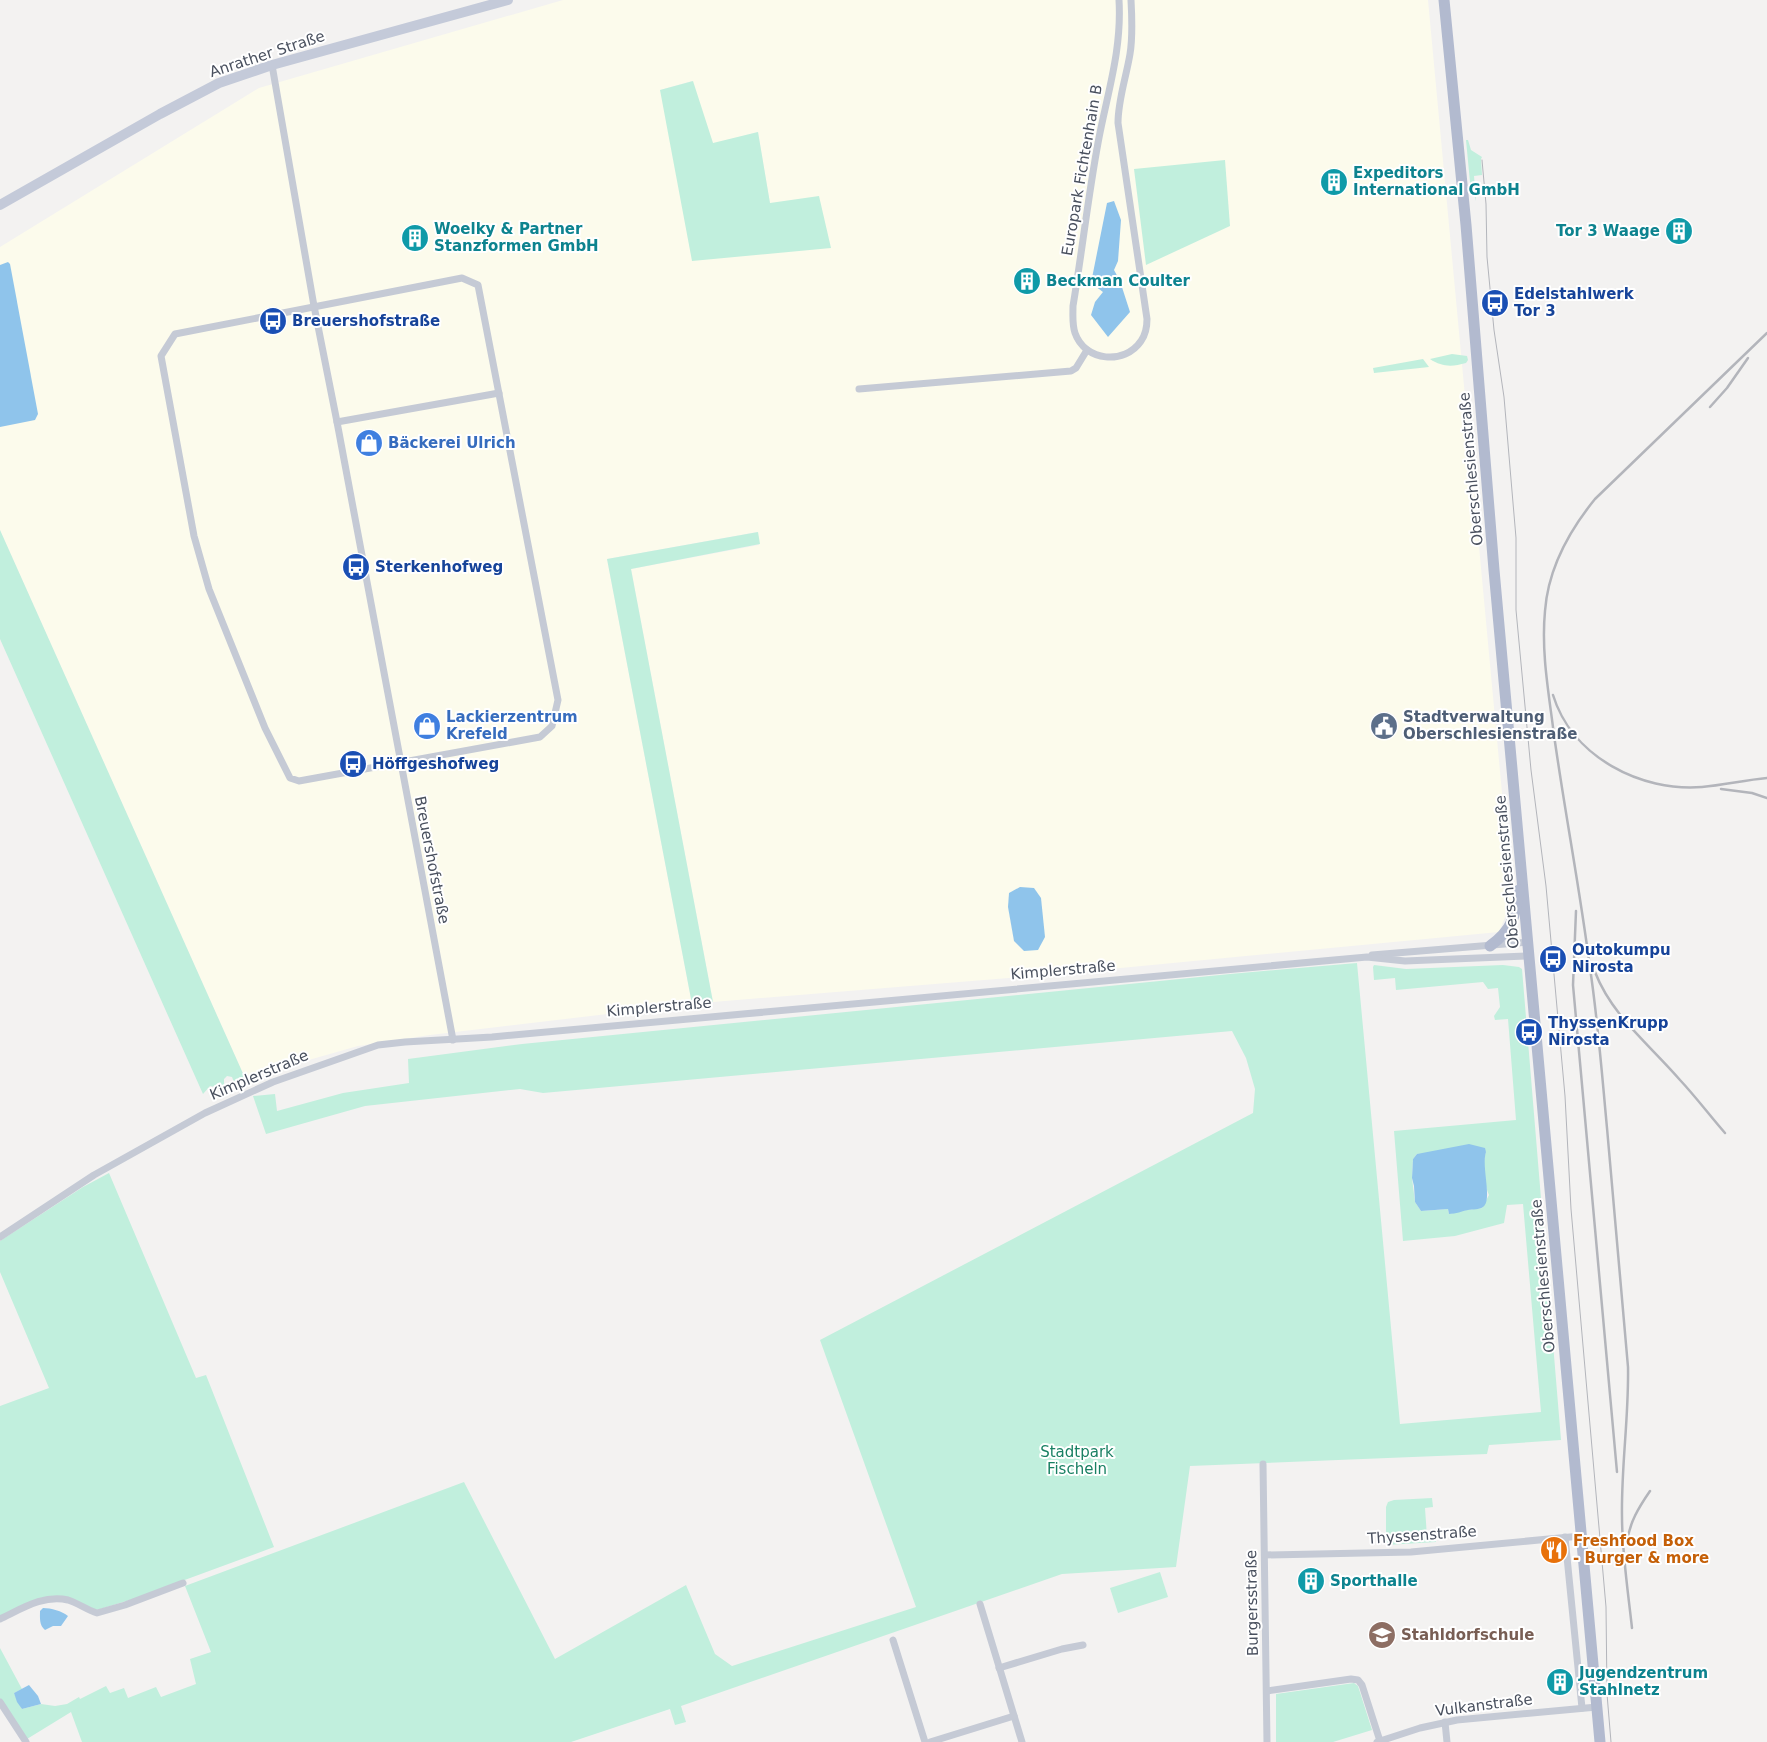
<svg xmlns="http://www.w3.org/2000/svg" width="1767" height="1742" font-family="'DejaVu Sans',sans-serif">
	<style>
		.commercial { fill: #fcfbec; fill-rule: evenodd }
		.green { fill: #c1efdd; fill-rule: evenodd }
		.water { fill: #8fc4eb }
		.lines { fill: none; stroke-linecap: round; stroke-linejoin: round }
		.street { stroke: #c5cad5; stroke-width: 7 }
		.secondary { stroke: #c4cad9; stroke-width: 10 }
		.primary { stroke: #b2bacf; stroke-width: 11 }
		.tram { stroke: #b3b5bb; stroke-width: 1 }
		.rail { stroke: #b3b5bb; stroke-width: 2.5 }
		.labels { text-anchor: middle; dominant-baseline: central; stroke-width: 4; stroke-linejoin: round; paint-order: stroke }
		.street-label { font-size: 15px; fill: #49505e; stroke: #fff }
		.culture-label { font-size: 15px; font-weight: bold; fill: #0d838f; stroke: #fff; text-anchor: start }
		.transit-label { font-size: 15px; font-weight: bold; fill: #164399; stroke: #fff; text-anchor: start }
		.shop-label { font-size: 15px; font-weight: bold; fill: #366cbe; stroke: #fff; text-anchor: start }
		.service-label { font-size: 15px; font-weight: bold; fill: #4e5e75; stroke: #fff; text-anchor: start }
		.park-label { font-size: 15px; fill: #198063; stroke: #fff }
		.food-label { font-size: 15px; font-weight: bold; fill: #c56008; stroke: #fff; text-anchor: start }
		.education-label { font-size: 15px; font-weight: bold; fill: #785e54; stroke: #fff; text-anchor: start }
	</style>
	<rect width="100%" height="100%" fill="#f3f2f1"/>
	<path class="commercial" d="M563 0H1428L1512 900 1499 932 1058 974 713 1002 631 569 759 545 757 532 607 559 692 1004 430 1035 358 1046 245 1078 0 530V247L259 88ZM692 81 713 144 758 132 770 204 660 90Z"/>
	<g class="green">
		<path d="M693 81 713 143 758 132 770 203 819 196 831 248 692 261 660 90Z"/>
		<path d="M1466 140H1468L1471 150 1482 157 1481 159 1482 175 1474 176 1476 201 1470 182Z"/>
		<path d="M1225 160 1230 226 1146 265 1134 169Z"/>
		<path d="M1452 354 1467 356 1468 360 1466 363C1452 367 1442 367 1430 359Z"/>
		<path d="M1423 359 1429 367 1374 373 1373 368Z"/>
		<path d="M0 530 245 1078 238 1082H234L232 1077 227 1076 224 1079V1085L219 1088 210 1086 203 1094 0 639Z"/>
		<path d="M758 532 760 544 631 569 713 1002 692 1004 607 559Z"/>
		<path d="M1357 963 1400 1424 1541 1412 1523 1204 1507 1205 1504 1223 1455 1236 1403 1241 1394 1131 1516 1120 1508 1019 1495 1020 1494 1016 1500 1007 1498 988 1488 989 1483 982 1396 990 1395 978 1374 980 1373 967 1374 965 1406 969 1503 965 1519 967 1522 969 1561 1440 1489 1445 1487 1454 1190 1466 1176 1567 1062 1574 681 1706 686 1722 675 1725 670 1709 571 1742H82L71 1712 27 1739 0 1698V1648L22 1689 14 1693 22 1709 41 1704 55 1706 67 1704 79 1697 80 1699 106 1686 110 1693 124 1688 128 1698 156 1687 161 1697 196 1684 190 1659 211 1652 185 1586 464 1482 555 1659 686 1585 715 1654 732 1666 916 1607 820 1340 1253 1113 1255 1089 1246 1058 1232 1031 543 1093 520 1089 365 1106 266 1134 253 1096 275 1094 277 1111 343 1093 409 1083 408 1059 522 1044 1230 974ZM1486 1151C1482 1163 1484 1184 1489 1195L1482 1208 1466 1210 1449 1214 1448 1209 1421 1211 1415 1202 1412 1178 1413 1159 1417 1154Z"/>
		<path d="M109 1173 196 1378 206 1375 274 1547 133 1599 97 1610 59 1596 0 1616V1406L49 1388 0 1272V1241L83 1187Z"/>
		<path d="M1432 1498 1433 1507 1425 1508 1427 1537H1435L1436 1542 1386 1545V1507L1388 1502 1394 1500Z"/>
		<path d="M1160 1572 1168 1597 1118 1613 1110 1588Z"/>
		<path d="M1354 1683 1358 1686 1372 1730 1333 1742H1276V1694Z"/>
	</g>
	<g class="water">
		<path d="M1114 201 1121 220 1118 261 1114 270 1120 281 1130 312 1108 337 1091 315 1095 302 1103 292 1091 283 1107 203Z"/>
		<path d="M8 262 10 264 38 414 35 420 0 427V265Z"/>
		<path d="M1020 887 1034 888 1041 898 1045 937 1038 950 1024 951 1014 941 1008 907 1009 893Z"/>
		<path d="M1469 1144 1485 1148 1486 1152C1481 1166 1493 1201 1483 1207 1479 1210 1473 1209 1468 1210 1462 1211 1456 1214 1449 1214L1448 1209 1421 1211 1415 1202 1414 1186 1412 1178 1413 1159 1417 1154Z"/>
		<path d="M43 1608C51 1608 62 1611 68 1616L61 1626H53L45 1630C39 1625 40 1618 40 1611Z"/>
		<path d="M29 1685 38 1696 41 1704 22 1709 17 1702 14 1693Z"/>
	</g>
	<g class="lines">
		<g class="street">
			<path d="M1119 0C1122 51 1107 94 1098 143 1088 197 1082 252 1073 306 1073 315 1072 324 1075 333 1085 362 1125 365 1141 341 1146 334 1147 327 1147 319L1118 123C1118 100 1126 78 1130 54 1133 36 1132 18 1131 0"/>
			<path d="M272 65 314 306 337 422 453 1040"/>
			<path d="M462 278 478 285 558 700 552 726 540 737 299 781 290 778 265 728 209 589 194 536 161 356 175 334Z"/>
			<path d="M859 389 1071 371 1076 368 1087 350"/>
			<path d="M337 422 499 393"/>
			<path d="M1372 955 1528 942"/>
			<path d="M0 1237 94 1175 205 1113 273 1082 378 1045 405 1042 492 1037 1367 957 1405 961 1529 956"/>
			<path d="M1263 1464 1267 1742"/>
			<path d="M1565 1537 1582 1708"/>
			<path d="M1265 1555 1411 1552 1581 1536"/>
			<path d="M980 1604 1022 1742"/>
			<path d="M0 1619C21 1609 44 1594 68 1600 78 1603 87 1610 97 1613L125 1605 183 1583"/>
			<path d="M893 1640 925 1742"/>
			<path d="M999 1668 1062 1649 1083 1645"/>
			<path d="M1267 1691 1351 1679 1358 1680 1362 1685 1380 1741"/>
			<path d="M0 1702 26 1742"/>
			<path d="M1445 1722 1447 1742"/>
			<path d="M930 1742 1014 1716"/>
			<path d="M1377 1742 1420 1728 1457 1720 1597 1707"/>
		</g>
		<path class="secondary" d="M0 205 160 114 219 83 272 65 508 0"/>
		<g class="primary">
			<path d="M1444 0 1466 225 1494 570 1600 1742"/>
			<path d="M1490 946C1513 929 1515 917 1519 890"/>
		</g>
		<path class="tram" d="M1482 160 1486 204 1487 257 1494 330 1504 397 1516 538V610L1531 770 1546 886 1565 1096 1571 1209 1606 1607 1607 1694 1611 1742"/>
		<g class="rail">
			<path d="M1710 407 1727 388 1748 358"/>
			<path d="M1553 695C1572 757 1641 792 1702 787 1724 785 1745 780 1767 778"/>
			<path d="M1721 789 1752 793 1767 798"/>
			<path d="M1576 911 1573 985 1617 1472"/>
			<path d="M1595 972C1612 1016 1650 1045 1680 1080 1696 1097 1710 1116 1725 1133"/>
			<path d="M1627 1543C1629 1523 1639 1507 1650 1491"/>
			<path d="M1632 1628C1628 1591 1622 1553 1622 1517 1621 1467 1629 1417 1628 1367 1621 1287 1614 1207 1607 1128 1602 1075 1598 1021 1590 968 1580 890 1565 813 1554 735 1549 694 1541 653 1545 611 1548 570 1569 531 1595 499L1767 333"/>
		</g>
	</g>
	<defs>
		<g id="building-disc" transform="scale(1.4375)"><circle r="9.5" fill="#0f9aa8" stroke="#fff"/><path d="M-4-6H4V6H1V3H-1V6H-4ZM-2.5-4.3h1.7v1.8h-1.7ZM.8-4.3h1.7v1.8H.8ZM-2.5-1h1.7V.8h-1.7ZM.8-1h1.7V.8H.8Z" fill="#fff"/></g>
		<g id="bus-disc" transform="scale(1.4375)"><circle r="9.5" fill="#1a4fb4" stroke="#fff"/><path d="M-5-6H5V4H4V6H2V4H-2V6H-4V4H-5ZM-3.5-4V0h7V-4ZM-3.5 1.2v1.5H-2V1.2ZM2 1.2v1.5H3.5V1.2Z" fill="#fff"/></g>
		<g id="shop-disc" transform="scale(1.4375)"><circle r="9.5" fill="#3f7fe0" stroke="#fff"/><path d="M-5-2.5h2.3a2.7 3.5 0 0 1 5.4 0H5L5.5 6h-11ZM-1.5-2.5h3a1.5 2.3 0 0 0-3 0Z" fill="#fff"/></g>
		<g id="civic-disc" transform="scale(1.4375)"><circle r="9.5" fill="#5c6f8a" stroke="#fff"/><path d="M-.6-6.5H3V-4.5H.6V-3L4-1V1h2V6H-6V1h2V-1L-.6-3ZM-1.2 2.5V6h2.4V2.5Z" fill="#fff"/></g>
		<g id="restaurant-disc" transform="scale(1.4375)"><circle r="9.5" fill="#e8710a" stroke="#fff"/><path d="M-5-6h1v4h1v-4h1v4h1v-4h1v5L-1.5 .5V6h-2V.5L-5-1ZM5-6V6H3V1.5H1.5Q1.5-4 5-6Z" fill="#fff"/></g>
		<g id="school-disc" transform="scale(1.4375)"><circle r="9.5" fill="#8d6e63" stroke="#fff"/><path d="M0-5L7-2L0 1L-7-2ZM-4 1L0 2.5L4 1V4Q0 6-4 4Z" fill="#fff"/></g>
	</defs>
	<g fill-rule="evenodd">
		<use href="#building-disc" x="1334" y="182"/>
		<use href="#building-disc" x="1679" y="231"/>
		<use href="#building-disc" x="415" y="238"/>
		<use href="#building-disc" x="1027" y="281"/>
		<use href="#bus-disc" x="1495" y="303"/>
		<use href="#bus-disc" x="273" y="321"/>
		<use href="#shop-disc" x="369" y="443"/>
		<use href="#bus-disc" x="356" y="567"/>
		<use href="#shop-disc" x="427" y="726"/>
		<use href="#civic-disc" x="1384" y="726"/>
		<use href="#bus-disc" x="353" y="764"/>
		<use href="#bus-disc" x="1553" y="959"/>
		<use href="#bus-disc" x="1529" y="1032"/>
		<use href="#restaurant-disc" x="1554" y="1550"/>
		<use href="#building-disc" x="1311" y="1581"/>
		<use href="#school-disc" x="1382" y="1635"/>
		<use href="#building-disc" x="1560" y="1682"/>
	</g>
	<g class="labels">
		<g class="street-label">
			<text transform="translate(267 54) rotate(-18)">Anrather Straße</text>
			<text transform="translate(1082 170) rotate(-80)">Europark Fichtenhain B</text>
			<text transform="translate(1471 469) rotate(-95)">Oberschlesienstraße</text>
			<text transform="translate(432 860) rotate(79)">Breuershofstraße</text>
			<text transform="translate(1507 872) rotate(-95)">Oberschlesienstraße</text>
			<text transform="translate(1063 970) rotate(-5)">Kimplerstraße</text>
			<text transform="translate(659 1007) rotate(-5)">Kimplerstraße</text>
			<text transform="translate(259 1075) rotate(-23)">Kimplerstraße</text>
			<text transform="translate(1543 1276) rotate(-95)">Oberschlesienstraße</text>
			<text transform="translate(1422 1535) rotate(-4)">Thyssenstraße</text>
			<text transform="translate(1252 1603) rotate(-91)">Burgersstraße</text>
			<text transform="translate(1484 1705) rotate(-7)">Vulkanstraße</text>
		</g>
		<g class="culture-label">
			<text x="1353" y="173">Expeditors<tspan x="1353" dy="17">International GmbH</tspan></text>
			<text x="434" y="229">Woelky &amp; Partner<tspan x="434" dy="17">Stanzformen GmbH</tspan></text>
			<text x="1660" y="231" text-anchor="end">Tor 3 Waage</text>
			<text x="1046" y="281">Beckman Coulter</text>
			<text x="1330" y="1581">Sporthalle</text>
			<text x="1579" y="1673">Jugendzentrum<tspan x="1579" dy="17">Stahlnetz</tspan></text>
		</g>
		<g class="transit-label">
			<text x="1514" y="294">Edelstahlwerk<tspan x="1514" dy="17">Tor 3</tspan></text>
			<text x="292" y="321">Breuershofstraße</text>
			<text x="375" y="567">Sterkenhofweg</text>
			<text x="372" y="764">Höffgeshofweg</text>
			<text x="1572" y="950">Outokumpu<tspan x="1572" dy="17">Nirosta</tspan></text>
			<text x="1548" y="1023">ThyssenKrupp<tspan x="1548" dy="17">Nirosta</tspan></text>
		</g>
		<g class="shop-label">
			<text x="388" y="443">Bäckerei Ulrich</text>
			<text x="446" y="717">Lackierzentrum<tspan x="446" dy="17">Krefeld</tspan></text>
		</g>
		<g class="service-label">
			<text x="1403" y="717">Stadtverwaltung<tspan x="1403" dy="17">Oberschlesienstraße</tspan></text>
		</g>
		<g class="park-label">
			<text x="1077" y="1452">Stadtpark<tspan x="1077" dy="17">Fischeln</tspan></text>
		</g>
		<g class="food-label">
			<text x="1573" y="1541">Freshfood Box<tspan x="1573" dy="17">- Burger &amp; more</tspan></text>
		</g>
		<g class="education-label">
			<text x="1401" y="1635">Stahldorfschule</text>
		</g>
	</g>
</svg>
